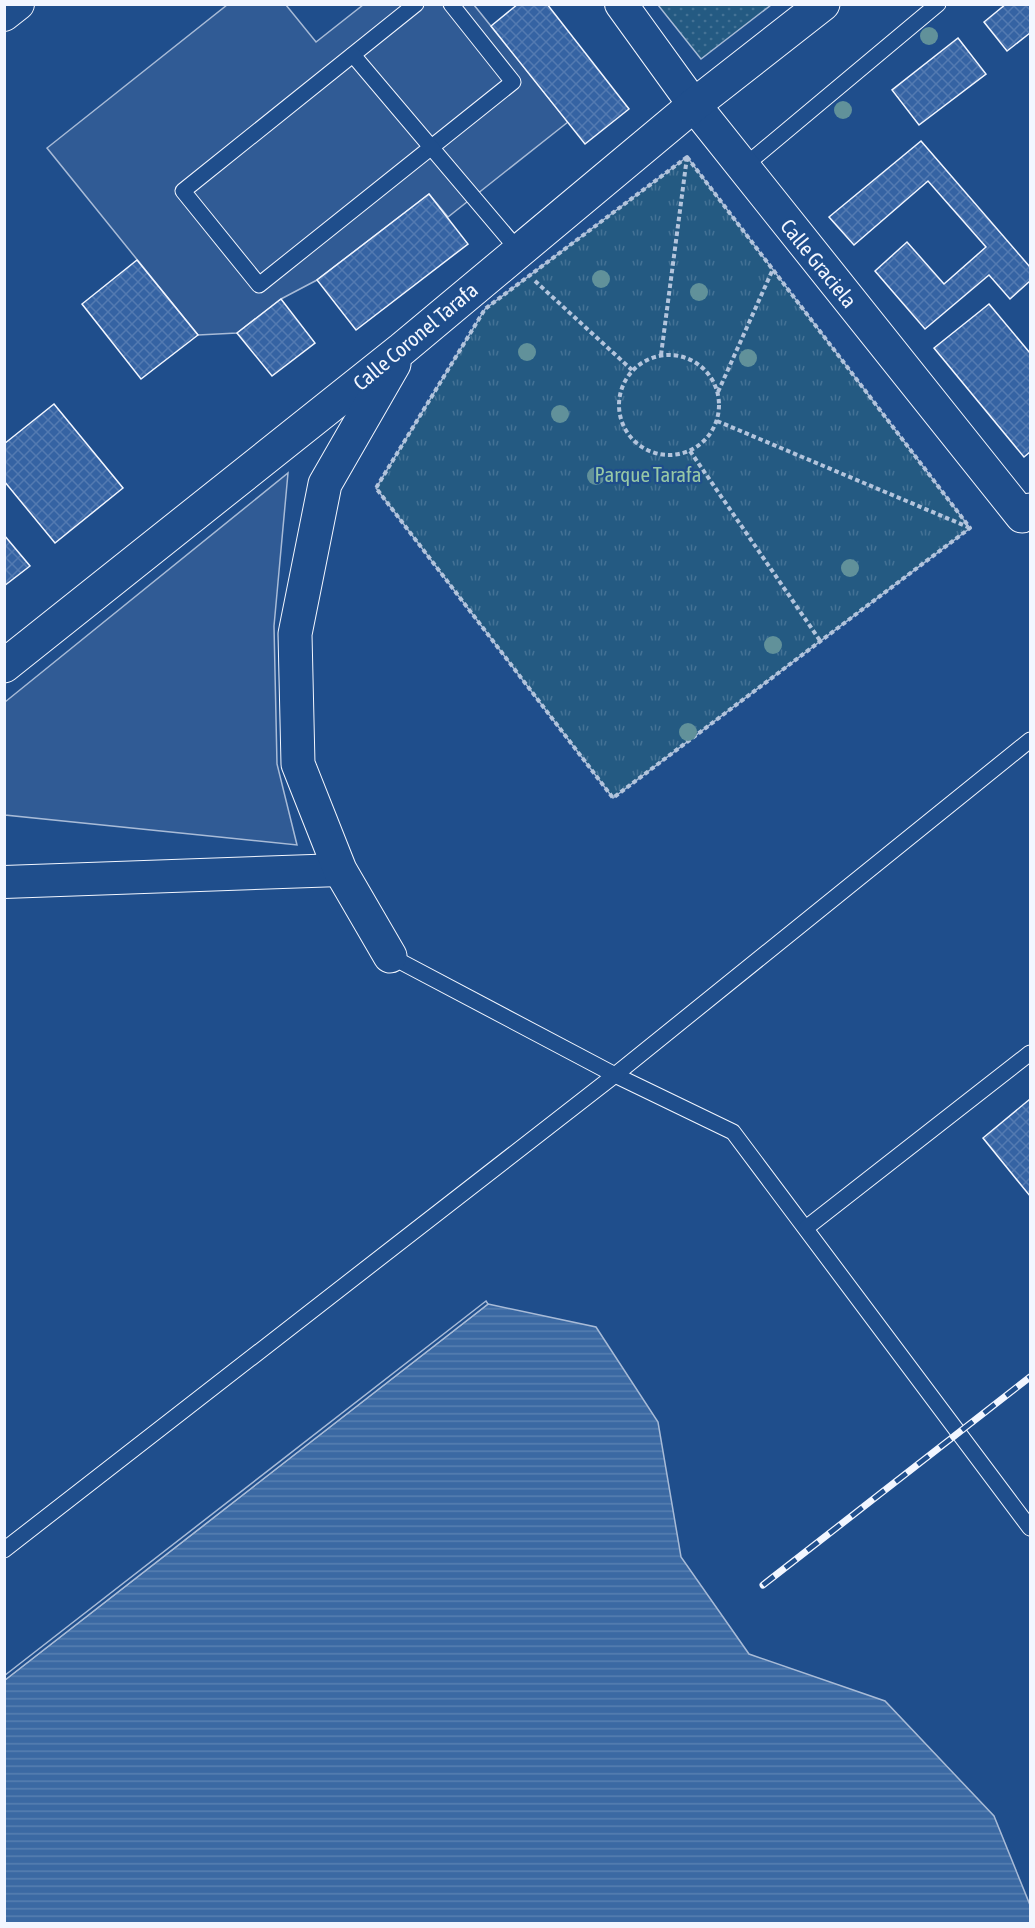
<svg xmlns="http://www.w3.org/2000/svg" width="1035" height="1928" font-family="'Asap Condensed',sans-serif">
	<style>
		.grass { fill: url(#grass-dots); stroke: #a8bbd7; stroke-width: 1.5 }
		.park { fill: url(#park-tufts); stroke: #a8bbd7; stroke-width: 1.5 }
		.parking { fill: #305b95; stroke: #a8bbd7; stroke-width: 1.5 }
		.water { fill: url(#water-rules); stroke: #a8bbd7; stroke-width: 1.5 }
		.pier { fill: #1f4e8c; stroke: #a8bbd7; stroke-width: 1.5 }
		.building { fill: url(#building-cross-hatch); stroke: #f2f6ff; stroke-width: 1.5 }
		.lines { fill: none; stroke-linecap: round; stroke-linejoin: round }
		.lane-casing { stroke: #f2f6ff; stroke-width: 17 }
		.street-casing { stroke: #f2f6ff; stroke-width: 34 }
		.secondary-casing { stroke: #f2f6ff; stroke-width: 35 }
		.path { stroke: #b3c4dc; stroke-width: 4; stroke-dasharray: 4.5 3; stroke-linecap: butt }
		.lane { stroke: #1f4e8c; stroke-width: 15 }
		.street { stroke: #1f4e8c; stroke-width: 32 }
		.secondary { stroke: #1f4e8c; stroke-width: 33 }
		.rail-casing { stroke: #f2f6ff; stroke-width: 7 }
		.rail { stroke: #1f4e8c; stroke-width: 4.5; stroke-dasharray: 14; stroke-linecap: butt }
		.tree { fill: #61919a }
		.labels { text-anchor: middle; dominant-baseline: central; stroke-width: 4.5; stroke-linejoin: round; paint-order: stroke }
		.street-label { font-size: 21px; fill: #f2f6ff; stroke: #1f4e8c }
		.park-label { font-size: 21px; fill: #97c8a6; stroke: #1f4e8c }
	</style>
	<defs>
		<pattern id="grass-dots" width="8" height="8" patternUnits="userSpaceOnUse" patternTransform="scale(1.5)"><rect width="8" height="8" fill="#245a82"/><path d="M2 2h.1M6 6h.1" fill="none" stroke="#447295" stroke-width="1.8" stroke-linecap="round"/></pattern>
		<pattern id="park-tufts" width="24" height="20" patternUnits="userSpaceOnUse" patternTransform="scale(1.5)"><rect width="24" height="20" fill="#245a82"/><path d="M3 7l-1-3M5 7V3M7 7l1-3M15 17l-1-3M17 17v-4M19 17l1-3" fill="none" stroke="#447295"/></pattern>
		<pattern id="water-rules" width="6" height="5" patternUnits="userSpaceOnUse" patternTransform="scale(1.5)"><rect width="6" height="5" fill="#3b69a3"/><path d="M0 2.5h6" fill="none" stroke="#587fb1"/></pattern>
		<pattern id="building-cross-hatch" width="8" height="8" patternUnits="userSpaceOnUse" patternTransform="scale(1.5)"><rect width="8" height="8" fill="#3563a3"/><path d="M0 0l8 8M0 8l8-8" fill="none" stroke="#537ab1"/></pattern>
	</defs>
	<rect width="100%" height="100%" fill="#1f4e8c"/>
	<path class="grass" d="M658 5H771L701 59Z"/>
	<path class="park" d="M687 157 970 528 613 798 376 488 485 309Z"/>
	<g class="parking">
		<path d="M227 5H286L316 42 363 5H474L568 122 448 217 429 194 317 280 281 299 237 333 198 335 47 148Z"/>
		<path d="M288 473 274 626 277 764 297 845 5 815V702Z"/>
	</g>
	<path class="water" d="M488 1304 596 1327 658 1422 681 1557 749 1654 885 1701 994 1816 1030 1905V1924H5V1680Z"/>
	<path class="pier" d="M486 1301 488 1304 5 1680 4 1676Z"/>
	<g class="building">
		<path d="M518 4H547L629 109 585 144 491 26Z"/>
		<path d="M1006 4H1030V33L1007 51 984 22Z"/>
		<path d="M958 38 986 74 919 125 892 90Z"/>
		<path d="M921 141 1030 267V281L1010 299 989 275 925 329 875 271 907 242 944 284 986 247 928 181 854 245 829 217Z"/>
		<path d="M429 194 468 244 356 330 317 280Z"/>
		<path d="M137 260 198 335 141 379 82 304Z"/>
		<path d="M281 299 315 343 272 376 237 333Z"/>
		<path d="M989 304 1030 353V452L1024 457 934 348Z"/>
		<path d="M54 404 123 488 55 543 4 481V444Z"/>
		<path d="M4 535 30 566 4 586Z"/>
		<path d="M1030 1099V1196L983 1138Z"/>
	</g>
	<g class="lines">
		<g class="lane-casing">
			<g id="lane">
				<path d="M416 4 183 191 259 285 513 82 451 4"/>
				<path d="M353 55 519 251"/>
				<path d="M742 168 938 4"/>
				<path d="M390 956 615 1075 733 1132 1030 1528"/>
				<path d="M806 1228 1030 1053"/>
				<path d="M4 1550 615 1075 1030 740"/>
			</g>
		</g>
		<g class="street-casing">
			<g id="street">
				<path d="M621 4 694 105"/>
				<path d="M4 15 18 4"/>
				<path d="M4 882 340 870"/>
			</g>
		</g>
		<g class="secondary-casing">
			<g id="secondary">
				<path d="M694 105 1022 516 1030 510"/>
				<path d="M4 666 402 349 694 105 823 4"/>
				<path d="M390 956 340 870 298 764 295 634 325 484 394 364"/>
			</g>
		</g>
		<g class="path">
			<path d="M687 157 970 528 613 798 376 488 485 309Z"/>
			<path d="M535 281 632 370"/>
			<circle cx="669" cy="405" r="50"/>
			<path d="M661 355 687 157"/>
			<path d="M718 392 773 269"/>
			<path d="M717 421 968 527"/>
			<path d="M690 451 821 642"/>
		</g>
		<use href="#lane" class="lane"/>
		<use href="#street" class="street"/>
		<use href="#secondary" class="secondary"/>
		<g class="rail-casing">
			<path id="rail" d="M763 1585 1030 1377"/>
		</g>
		<use href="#rail" class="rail"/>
	</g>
	<g class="tree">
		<circle cx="929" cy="36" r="9"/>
		<circle cx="843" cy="110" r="9"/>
		<circle cx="601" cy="279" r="9"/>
		<circle cx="699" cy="292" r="9"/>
		<circle cx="527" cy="352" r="9"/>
		<circle cx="748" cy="358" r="9"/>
		<circle cx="560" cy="414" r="9"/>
		<circle cx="596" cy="476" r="9"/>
		<circle cx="850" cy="568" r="9"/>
		<circle cx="773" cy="645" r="9"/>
		<circle cx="688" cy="732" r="9"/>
	</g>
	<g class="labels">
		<g class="street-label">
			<text transform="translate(819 263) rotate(51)">Calle Graciela</text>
			<text transform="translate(415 336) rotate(-40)">Calle Coronel Tarafa</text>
		</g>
		<g class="park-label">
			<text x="648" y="474">Parque Tarafa</text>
		</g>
	</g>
	<rect width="1035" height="1928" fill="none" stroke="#f2f6ff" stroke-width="12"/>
</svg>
